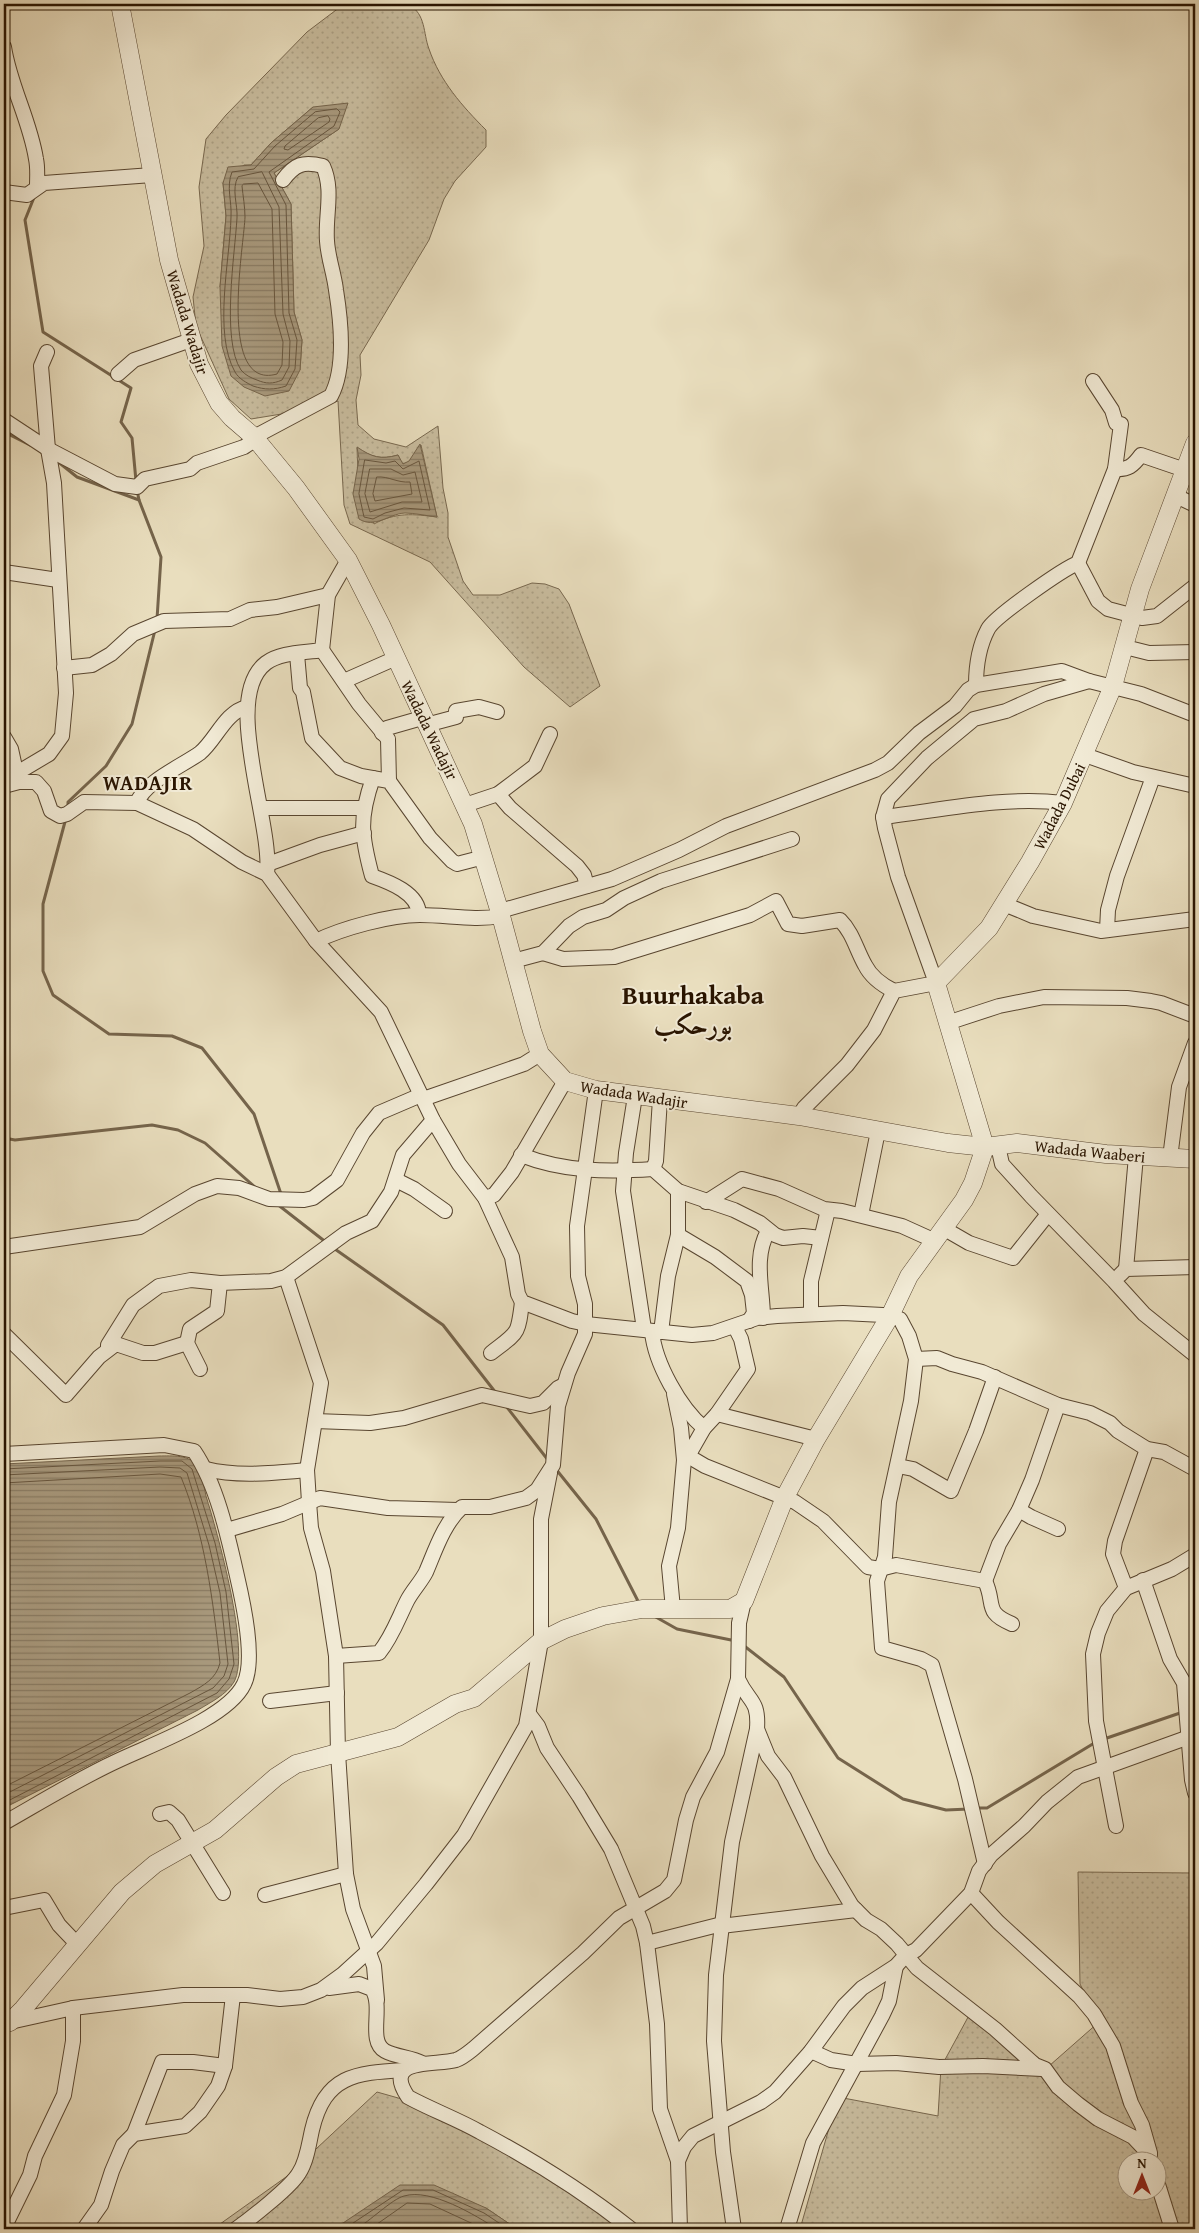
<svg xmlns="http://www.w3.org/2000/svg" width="1199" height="2233" font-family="'Gentium Book Plus',Amiri,serif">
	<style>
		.grass { fill: url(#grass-dots); stroke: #78684f; fill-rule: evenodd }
		.water { fill: url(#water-rules); stroke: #75644b }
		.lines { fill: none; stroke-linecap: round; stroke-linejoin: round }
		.shore { stroke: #68563e; stroke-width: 1 }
		.stream { stroke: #75644b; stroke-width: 3 }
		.minor-casing { stroke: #594630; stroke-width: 16 }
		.tertiary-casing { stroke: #594630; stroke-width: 19 }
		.minor { stroke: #f1ead5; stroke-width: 14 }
		.tertiary { stroke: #f1ead5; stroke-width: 18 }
		.labels { text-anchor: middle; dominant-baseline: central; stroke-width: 4; stroke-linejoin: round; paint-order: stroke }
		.street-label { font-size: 16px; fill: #291400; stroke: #f1ead5 }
		.district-label { font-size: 21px; font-weight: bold; letter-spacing: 1px; fill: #291400; stroke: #f1ead5 }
		.town-label { font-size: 26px; font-weight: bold; fill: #291400; stroke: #f1ead5 }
	</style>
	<defs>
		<pattern id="grass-dots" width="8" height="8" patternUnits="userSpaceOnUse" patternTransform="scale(1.25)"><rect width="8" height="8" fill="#c8bc9e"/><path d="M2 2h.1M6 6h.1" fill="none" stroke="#aca186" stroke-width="1.8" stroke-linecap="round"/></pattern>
		<pattern id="water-rules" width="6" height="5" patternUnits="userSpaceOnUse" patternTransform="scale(1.25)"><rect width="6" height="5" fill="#a8997d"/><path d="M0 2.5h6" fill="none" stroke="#897c64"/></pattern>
	</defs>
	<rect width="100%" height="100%" fill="#e9debe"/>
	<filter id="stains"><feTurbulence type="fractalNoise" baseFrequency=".004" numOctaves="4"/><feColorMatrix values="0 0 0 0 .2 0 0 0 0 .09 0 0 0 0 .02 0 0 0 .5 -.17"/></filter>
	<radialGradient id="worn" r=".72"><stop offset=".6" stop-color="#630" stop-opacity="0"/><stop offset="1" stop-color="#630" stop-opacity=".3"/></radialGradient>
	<g class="grass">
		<path d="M344 4C356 4 401 1 409 5 426 14 423 33 429 49 440 81 462 106 486 130V147L455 181 444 199 429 240 360 355 361 375 356 400 358 425 374 439 406 447 438 426 443 488 448 513V537L463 581 473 595H500L532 583 545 584 559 589 569 604 600 686 570 707 524 667 430 562 350 524 344 505 338 401 312 409 251 419 229 399 196 326 193 297 204 246 199 187 206 139 226 115 307 32ZM313 107 339 129 274 173 291 204 294 312 302 340 300 370 220 287 226 216 223 183 244 165H251L271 143ZM421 445 437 517C413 514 396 512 374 524L358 473 357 448C372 457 381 460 398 455L402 464 409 462Z"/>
		<path d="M1078 1872 1195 1873V2229H800L838 2097 938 2116 941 2067 973 2008 1049 2066 1099 2022 1080 1984ZM1126 2160H1156V2190H1126Z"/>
		<path d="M377 2092 423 2105 633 2229H517L486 2208 355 2217 334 2229H213L286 2177Z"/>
	</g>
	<g class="water">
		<path d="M348 103 339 129 274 173 291 204 294 312 302 340 300 370 289 391 265 396 244 387 231 376 222 346 220 287 226 216 223 183 228 167 251 165 271 143 313 107Z"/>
		<path d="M420 444 437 517C427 516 415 513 405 513 388 514 375 529 359 519L353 494 359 459 357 447C372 457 380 460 398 455L403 464 409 461Z"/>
		<path d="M159 1456C172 1456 190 1454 198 1467 202 1475 204 1487 206 1496 217 1531 251 1652 234 1682 226 1695 211 1702 198 1710L4 1808V1464Z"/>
		<path d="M400 2185H434L486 2208 517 2229H334Z"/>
	</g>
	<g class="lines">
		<g class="shore">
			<path d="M337 109 340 112 334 126 269 172 286 205 289 313 297 340 295 369 286 386C274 390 265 390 253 386 247 383 239 379 235 372 213 333 230 260 231 217 232 201 226 187 232 172L254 169 275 146 315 112Z"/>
			<path d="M328 116 330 119 329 122 288 150 284 149 285 146 318 118Z"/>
			<path d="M262 172 279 207 283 314 290 341 289 367 282 380C273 384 266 384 257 380 251 378 245 375 241 370 221 340 235 253 237 218 238 205 231 189 238 177Z"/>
			<path d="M244 184 258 183 272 209 275 314 283 342 282 365 277 374C217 391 244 246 245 217 245 207 243 196 242 186Z"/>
			<path d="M365 460 386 463 395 461 403 469 419 461 430 510 404 508 385 513 373 519 364 517 359 494Z"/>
			<path d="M370 469H391L403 475 415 472 422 502H402L370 512 365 494Z"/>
			<path d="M377 477C389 476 397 483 410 482L412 494 375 501 373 494Z"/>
			<path d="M4 1469 160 1461H182L192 1469 215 1543 226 1592 234 1664 229 1679 217 1693 4 1803"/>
			<path d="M4 1475 160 1467 180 1468 187 1473 209 1545 220 1593 228 1664 224 1676 213 1688 4 1795"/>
			<path d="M4 1483 160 1474 181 1477C205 1535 213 1601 220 1663 216 1679 204 1685 190 1693L4 1787"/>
			<path d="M344 2229 403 2190H433L484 2213 508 2229"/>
			<path d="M356 2229C369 2222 392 2199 404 2196 431 2188 475 2215 497 2229"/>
			<path d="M370 2229 407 2203 430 2204 484 2229"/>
		</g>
		<g class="stream">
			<path d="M4 14 8 45"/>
			<path d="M35 195 25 220 43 332 131 388 121 422 132 438 136 481"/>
			<path d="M4 432 30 445"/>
			<path d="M57 461 77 477 139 500"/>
			<path d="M137 490 139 500 161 557 157 619"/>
			<path d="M68 807V802L106 766 132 724 155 630"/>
			<path d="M66 818 43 904V971L53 995 109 1034 172 1036 202 1048 254 1114 282 1197"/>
			<path d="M4 1138 15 1140 152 1125 178 1130 205 1143 256 1188"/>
			<path d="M277 1204 327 1243"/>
			<path d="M332 1247 443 1325 496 1393"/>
			<path d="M506 1406 548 1460"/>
			<path d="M555 1468 596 1519 639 1603"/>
			<path d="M654 1616 677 1629 736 1641"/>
			<path d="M743 1645 784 1677 838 1758 903 1799 946 1810 969 1809"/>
			<path d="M1104 1739 1183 1712"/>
			<path d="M975 1808H987L1096 1742"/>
		</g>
		<g class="minor-casing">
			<g id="minor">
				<path d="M4 47C10 86 30 120 36 159 38 168 37 177 37 186"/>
				<path d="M4 192 27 195 44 183 152 175"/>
				<path d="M118 374 134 360 191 340"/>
				<path d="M4 420 48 449 115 484 137 487 145 479 190 469 197 463 244 447 256 439"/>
				<path d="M254 437 331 396C346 368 341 321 336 290 334 273 328 258 327 241 325 215 334 190 323 166 303 161 295 164 283 180"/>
				<path d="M1115 469C1128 470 1133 466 1141 455L1185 470"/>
				<path d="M1176 496 1195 505"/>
				<path d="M1078 563 1098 601 1108 609 1142 618 1157 616 1195 586"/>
				<path d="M4 572 58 580"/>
				<path d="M1125 647 1149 653 1195 652"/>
				<path d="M322 650 359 704 388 739 389 781"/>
				<path d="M297 654 300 688 303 692 312 738 340 768 361 776 389 781 430 838 452 861 457 864 484 857"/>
				<path d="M64 668 92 665 111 654 133 634 164 621 230 619 250 610 277 607 328 595"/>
				<path d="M344 681 396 658"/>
				<path d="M976 685C976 667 979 646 988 629 994 617 1063 569 1078 563L1115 469 1121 424 1116 423 1112 410 1093 381"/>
				<path d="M426 725 456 717V711L479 707 497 712"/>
				<path d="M382 733 387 728 422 718"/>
				<path d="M4 737 11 749 18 781"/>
				<path d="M1085 755 1133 772 1195 786"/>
				<path d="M17 773 49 754 62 736 66 693 54 483 48 449 41 366 47 352"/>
				<path d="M373 778C359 818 361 835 372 876 389 882 419 893 419 915"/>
				<path d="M4 786 19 782H36L44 791 51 811 60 816 67 814 84 802 137 803 193 829 242 862 267 874 316 941 381 1012 433 1120 459 1164 485 1198 512 1257 518 1294 522 1302 572 1321 586 1324 692 1335 713 1333 757 1318 777 1316 843 1313 883 1315 900 1319 909 1336 916 1359 911 1401 889 1502 885 1557 877 1581 882 1648 921 1659 932 1665 965 1779 985 1864"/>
				<path d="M498 794 510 808 577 866 584 875 587 886"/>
				<path d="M137 803C144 782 182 766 200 753 216 740 225 712 247 707"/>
				<path d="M465 805 498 794 535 766 550 734"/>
				<path d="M261 808H363"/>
				<path d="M883 817C942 810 1004 796 1063 803"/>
				<path d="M268 864 320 845 364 833"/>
				<path d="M267 874C273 823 221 697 266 663 281 652 304 653 322 650L328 595 348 560"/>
				<path d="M1004 904 1033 916 1101 931 1195 919"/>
				<path d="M500 911 612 879 679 850 726 826 875 770 888 763 919 733 955 706 968 690 976 685 1062 671 1089 681 1141 694 1195 715"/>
				<path d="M1107 930 1108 910 1117 876 1153 777"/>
				<path d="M316 941C343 928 390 915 420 915 448 915 474 921 501 916"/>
				<path d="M543 953 563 959 614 957 750 915 776 901 788 924 802 926 840 920C853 933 856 949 865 965 871 977 882 985 894 991"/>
				<path d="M513 961 543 953 569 926 583 917 606 910 624 898 661 881 792 839"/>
				<path d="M947 1023 999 1006 1044 997 1127 998 1151 1001 1161 1003 1195 1016"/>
				<path d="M635 1096 626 1153 623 1191 644 1329"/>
				<path d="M423 1099 524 1064 540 1054"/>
				<path d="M799 1116 804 1108 847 1065 874 1030 894 991 936 983 898 877 885 828 883 817 888 799 927 758 974 719 1006 711 1044 694 1089 681"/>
				<path d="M998 1146 1002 1164 1031 1196 1114 1281 1144 1314 1195 1355"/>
				<path d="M521 1155C564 1172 608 1172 653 1169L678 1191 734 1210 760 1223 775 1235 783 1238 803 1236 821 1238"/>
				<path d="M1170 1158 1179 1087 1195 1043"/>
				<path d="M653 1169 656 1161 660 1099"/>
				<path d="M396 1180 414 1189 445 1211"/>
				<path d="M485 1198 494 1195 512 1172 565 1081"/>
				<path d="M706 1202 742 1179 779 1189 824 1209 842 1211 902 1226 933 1240"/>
				<path d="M861 1215 878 1131"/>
				<path d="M943 1228 969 1243 1013 1258 1048 1214"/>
				<path d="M678 1235 715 1257 747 1281 752 1295 754 1313 749 1321"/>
				<path d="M4 1247 140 1227 195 1194 217 1186 239 1188 269 1199 304 1200 313 1198 337 1180 363 1133 379 1113 421 1095"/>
				<path d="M1126 1269 1136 1156"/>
				<path d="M1120 1275 1126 1269 1195 1267"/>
				<path d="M286 1277 321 1383 307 1470 309 1502 311 1528 323 1571 336 1656 338 1753 346 1874 353 1909 374 1966 377 2000"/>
				<path d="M811 1314V1281L828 1210"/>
				<path d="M763 1318C763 1289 753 1258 768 1231"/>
				<path d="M652 1332C655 1363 680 1408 704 1428"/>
				<path d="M661 1332 668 1276 678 1235V1191"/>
				<path d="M4 1334 66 1395 99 1357 116 1344 143 1353H155L187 1343"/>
				<path d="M108 1348V1345L133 1305 159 1286 191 1280 220 1283 271 1281 286 1277 346 1233 372 1221 391 1192 403 1155 433 1120"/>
				<path d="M491 1353C518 1332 518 1336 522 1302"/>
				<path d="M916 1359 937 1358 952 1364 982 1372 1058 1405 1090 1413 1110 1423 1118 1431 1147 1449 1164 1452 1195 1469"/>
				<path d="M200 1369 187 1343 190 1329 217 1311 220 1283"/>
				<path d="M674 1394 681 1428 684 1460"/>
				<path d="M717 1414 816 1439"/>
				<path d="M315 1421 370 1423 404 1418 482 1395 530 1406 543 1403 558 1388 564 1385"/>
				<path d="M4 1454 164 1445 194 1451C217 1485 228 1536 237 1576 243 1602 256 1660 244 1684 228 1718 150 1745 117 1761 78 1779 41 1802 4 1823"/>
				<path d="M688 1456 705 1466 795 1502 823 1521 868 1567 880 1569 896 1565 985 1581 999 1544 1019 1510 1032 1480 1058 1405"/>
				<path d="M898 1466 913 1469 951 1491 976 1431 995 1377"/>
				<path d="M206 1469C237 1477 274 1473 307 1470"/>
				<path d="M1019 1510 1031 1517 1058 1529"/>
				<path d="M227 1530 282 1514 320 1498 388 1508 458 1510"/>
				<path d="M1143 1580 1170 1659 1184 1683 1192 1780 1195 1793"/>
				<path d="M985 1581C996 1604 983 1612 1012 1624"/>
				<path d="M1126 1588 1113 1554 1115 1541 1147 1449"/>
				<path d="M673 1609 669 1566 678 1528 684 1460 688 1456 704 1428 717 1414 748 1369 741 1339 735 1327"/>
				<path d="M336 1656 379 1653C392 1637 398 1619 407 1601 412 1591 421 1582 426 1572 435 1551 444 1523 462 1507H490L526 1498 537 1490 553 1465 558 1406 568 1373 585 1334V1304L578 1276 577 1226 596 1090"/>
				<path d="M270 1701 337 1693"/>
				<path d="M529 1714 538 1726 547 1748 579 1796 611 1849 643 1926 647 1943 657 2024 660 2109 678 2161"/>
				<path d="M757 1729 768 1756 784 1777 822 1856 852 1906 866 1920 881 1929 897 1944 917 1968 995 2029 1035 2065 1045 2069 1058 2087 1078 2104 1098 2119 1133 2137 1150 2155"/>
				<path d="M160 1814 169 1812 178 1820 223 1893"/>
				<path d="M1116 1826 1096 1721 1093 1654 1098 1633 1107 1611 1126 1588 1172 1569 1195 1555"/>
				<path d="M971 1893 998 1922 1079 1996 1094 2014 1113 2046 1131 2103 1142 2125 1150 2153"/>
				<path d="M265 1895 346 1874"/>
				<path d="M4 1908 44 1900 59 1925 78 1945"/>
				<path d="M721 1926 856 1910"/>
				<path d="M647 1943 722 1924"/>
				<path d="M329 1988 359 1984 372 1989C384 2007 367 2041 385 2051 396 2057 411 2057 422 2063"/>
				<path d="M10 2022 73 2008 183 1995H247L280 1999 303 1997 321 1990 343 1974 377 1943 426 1884 464 1835 526 1726 541 1641V1519L550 1473"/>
				<path d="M811 2051 831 2060 857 2064 896 2063 939 2067 983 2066 1042 2069"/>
				<path d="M134 2134 162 2062H193L225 2066"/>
				<path d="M1156 2178 1172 2229"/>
				<path d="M4 2228 30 2175 35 2156 64 2095 73 2041V2008"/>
				<path d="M84 2229 101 2205 112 2171 123 2145 134 2134 185 2126 200 2112 218 2086 225 2066 233 1995"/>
				<path d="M236 2229C250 2219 291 2187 299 2173 307 2161 309 2143 312 2130 325 2075 355 2073 404 2070"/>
				<path d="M631 2229C584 2192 533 2160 480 2132 457 2119 432 2110 408 2097 381 2057 435 2066 456 2060 462 2058 468 2053 473 2049L583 1953 619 1918 665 1891 674 1880 686 1820 693 1797 717 1752 738 1679 739 1623 744 1601"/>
				<path d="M680 2229 678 2161 684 2147 693 2136 761 2102 775 2092 811 2051 844 2006 862 1988 896 1966 906 1955 916 1950 971 1893 979 1871 991 1855 1024 1826 1047 1802 1078 1777 1189 1737"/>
				<path d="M734 2229 723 2152 714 2041 716 1975 732 1842 757 1729C759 1699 749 1703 738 1679"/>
				<path d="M787 2229 813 2143 882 2016 889 2001 896 1966"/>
			</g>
		</g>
		<g class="tertiary-casing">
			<g id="tertiary">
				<path d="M120 4 169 260 199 364 219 403 232 418 254 437 296 488 348 560 381 625 473 824 501 916 532 1031 540 1054 565 1081 596 1090 799 1116 948 1143 985 1147 1017 1143 1106 1154 1195 1159"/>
				<path d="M985 1147 936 983 989 928 1030 862 1063 803 1113 686 1140 589 1195 443"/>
				<path d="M4 2024 10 2022 23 2009 122 1892 155 1864 215 1830 276 1777 296 1764 398 1737 455 1704 474 1698 541 1641 565 1629 603 1616 642 1609H730L744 1601 785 1497 816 1439 890 1316 909 1276 964 1200 973 1183 985 1147"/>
			</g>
		</g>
		<use href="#minor" class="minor"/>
		<use href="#tertiary" class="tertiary"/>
	</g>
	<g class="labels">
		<g class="street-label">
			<text transform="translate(188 322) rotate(73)">Wadada Wadajir</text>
			<text transform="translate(430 730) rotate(64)">Wadada Wadajir</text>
			<text transform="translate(1059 806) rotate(-63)">Wadada Dubai</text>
			<text transform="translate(634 1094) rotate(9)">Wadada Wadajir</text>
			<text transform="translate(1090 1151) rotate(6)">Wadada Waaberi</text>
		</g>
		<g class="district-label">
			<text x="148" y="782">WADAJIR</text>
		</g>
		<g class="town-label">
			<text x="693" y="994">Buurhakaba<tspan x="693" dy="30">بورحكب</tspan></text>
		</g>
	</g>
	<rect width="1199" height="2233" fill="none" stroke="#e9debe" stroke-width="20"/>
	<rect x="5" y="5" width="1189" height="2223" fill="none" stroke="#291400" stroke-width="2.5"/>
	<rect x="10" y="10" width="1179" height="2213" fill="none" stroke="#291400"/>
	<g transform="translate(1142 2176)"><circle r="24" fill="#f1ead5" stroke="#a19480"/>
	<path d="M0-4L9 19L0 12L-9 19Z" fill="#8f2418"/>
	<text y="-8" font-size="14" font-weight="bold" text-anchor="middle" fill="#291400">N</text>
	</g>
	<rect width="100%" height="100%" filter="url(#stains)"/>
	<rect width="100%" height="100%" fill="url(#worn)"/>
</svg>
